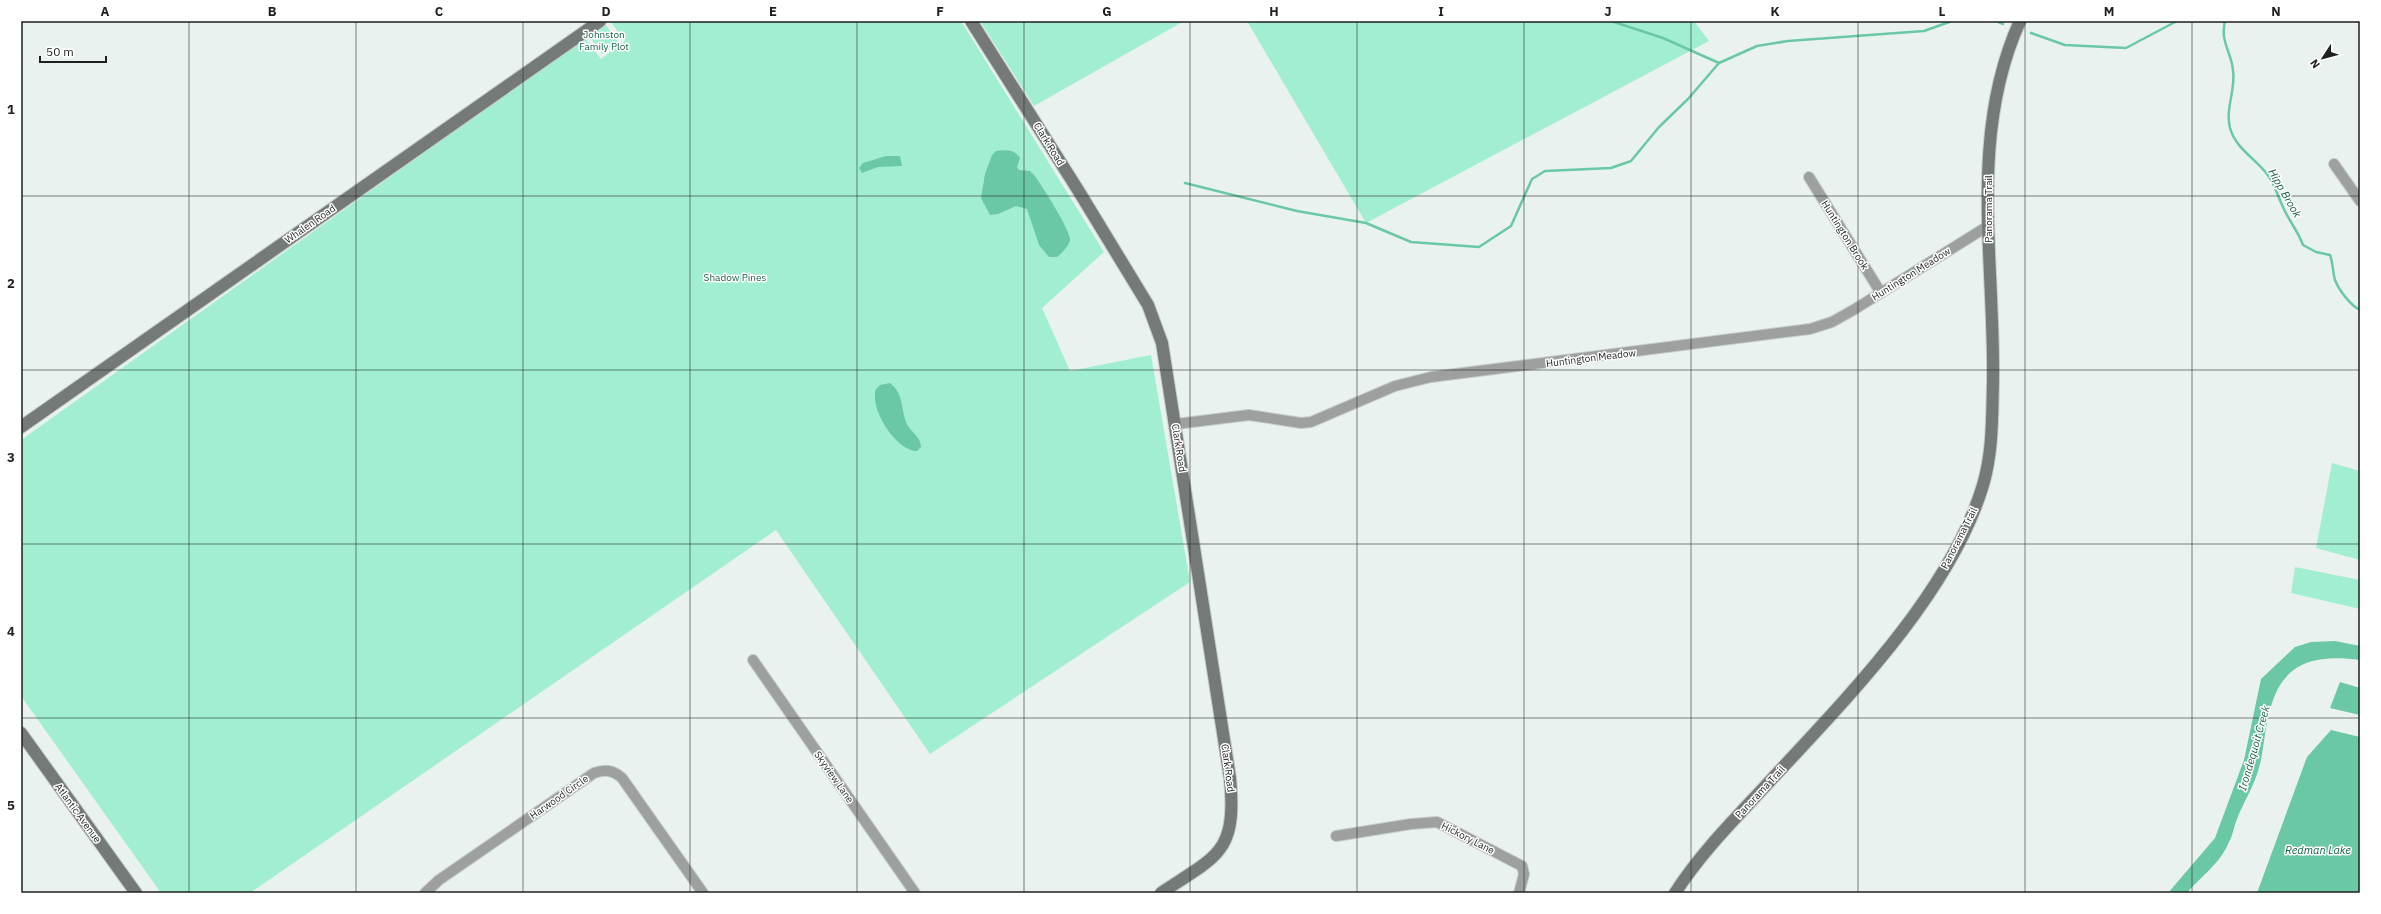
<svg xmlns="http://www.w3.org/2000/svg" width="2381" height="914" font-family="'IBM Plex Sans',sans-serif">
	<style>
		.green { fill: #a1efd0 }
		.water { fill: #6ac8a5 }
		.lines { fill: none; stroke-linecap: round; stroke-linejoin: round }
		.stream { stroke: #6ac8a5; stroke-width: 2.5 }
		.street-casing { stroke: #c4ccc9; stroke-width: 12 }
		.secondary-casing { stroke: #c4ccc9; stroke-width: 14 }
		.street { stroke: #9da09f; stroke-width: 10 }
		.secondary { stroke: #757a78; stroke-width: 12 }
		.grid { fill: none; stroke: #1d201e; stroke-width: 1; stroke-opacity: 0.55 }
		.labels { text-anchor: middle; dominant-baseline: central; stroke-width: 3; stroke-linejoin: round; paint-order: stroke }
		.park-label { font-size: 10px; fill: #1a624b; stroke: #fff }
		.street-label { font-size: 10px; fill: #1d201e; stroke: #fff }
		.water-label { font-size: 11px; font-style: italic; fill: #165f48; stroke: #fff }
		.neatline { fill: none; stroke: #1d201e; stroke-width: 1.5 }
		.grid-label { font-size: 13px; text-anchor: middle; font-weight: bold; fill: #1d201e }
	</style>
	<rect width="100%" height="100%" fill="#e9f2ee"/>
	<g class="green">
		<path d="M610 21H961L1104 252 1042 308 1070 371 1151 355 1190 582 930 754 776 530 250 893H161L21 696V440L585 38 601 59 625 41Z"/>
		<path d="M980 21H1184L1034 106Z"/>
		<path d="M1247 21H1694L1709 41 1366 223Z"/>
		<path d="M606 25 618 42 602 54 589 36Z"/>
		<path d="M2332 463 2360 471V560L2316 548Z"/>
		<path d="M2295 567 2360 580V609L2291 593Z"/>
	</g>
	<g class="water">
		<path d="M996 151C1006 150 1014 149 1020 158L1017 167 1019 170 1030 171 1035 176C1042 186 1071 231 1070 240 1069 246 1062 253 1057 257H1049L1039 245 1027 209 1016 206 998 214 990 215 981 198 985 174 992 155Z"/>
		<path d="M886 156H900L902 166 878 167 862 173 859 168 863 163Z"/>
		<path d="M890 383C905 394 900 411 908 426 913 434 920 436 921 447L917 451C896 451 869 408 876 389L880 385Z"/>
		<path d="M2335 641 2360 646V660C2320 655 2286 659 2272 703 2264 725 2265 749 2258 771 2253 788 2243 803 2237 819 2234 826 2233 835 2229 842 2220 864 2202 875 2187 893H2168L2215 838 2244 760 2261 679 2295 647 2311 642Z"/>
		<path d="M2340 682 2360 688V715L2330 708Z"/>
		<path d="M2331 730 2360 737V893H2257L2307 757Z"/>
	</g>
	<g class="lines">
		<g class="stream">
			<path d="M1611 21 1663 38 1719 63"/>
			<path d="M1996 21 2003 24"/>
			<path d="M2225 21C2220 42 2231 51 2233 70 2236 90 2225 108 2230 128 2236 149 2255 158 2267 174 2275 184 2278 197 2283 207 2289 221 2298 231 2303 245L2316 252 2330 255C2333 263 2333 274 2335 280 2339 290 2350 305 2360 310"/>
			<path d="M2031 33 2065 45 2126 48 2177 21"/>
			<path d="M1185 183 1297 211 1366 223 1411 242 1479 247 1511 226 1532 179 1545 171 1611 168 1631 161 1659 127 1688 99 1719 63 1757 46 1788 41 1924 31 1952 21"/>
		</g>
		<g class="street-casing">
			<g id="street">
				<path d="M2334 164 2360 201"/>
				<path d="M1809 177 1881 293"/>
				<path d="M1176 424 1249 415 1301 423 1311 422 1395 386 1431 377 1810 329 1832 322 1855 309 1988 226"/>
				<path d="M753 660 915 893"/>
				<path d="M1336 836 1411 824 1437 822 1522 866 1524 874 1519 893"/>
				<path d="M425 893 439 880 594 773C605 769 613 770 622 778L703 893"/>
			</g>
		</g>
		<g class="secondary-casing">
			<g id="secondary">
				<path d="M971 21 1078 190 1148 305 1162 343 1230 778C1237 853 1218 855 1161 893"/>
				<path d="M21 427 600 21"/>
				<path d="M21 733 136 893"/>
				<path d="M1675 893C1702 851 1737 817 1771 780 1846 699 1951 593 1983 485 1993 451 1992 417 1993 382 1995 261 1968 135 2020 21"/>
			</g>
		</g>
		<use href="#street" class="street"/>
		<use href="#secondary" class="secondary"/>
	</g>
	<path class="grid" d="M189 21V893M356 21V893M523 21V893M690 21V893M857 21V893M1024 21V893M1190 21V893M1357 21V893M1524 21V893M1691 21V893M1858 21V893M2025 21V893M2192 21V893M21 196H2360M21 370H2360M21 544H2360M21 718H2360"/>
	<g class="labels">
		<g class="park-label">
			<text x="604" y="34">Johnston<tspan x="604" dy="12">Family Plot</tspan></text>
			<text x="735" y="277">Shadow Pines</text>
		</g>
		<g class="street-label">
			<text transform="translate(1049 144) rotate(58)">Clark Road</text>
			<text transform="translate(1988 209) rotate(-90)">Panorama Trail</text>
			<text transform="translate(310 224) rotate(-35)">Whalen Road</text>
			<text transform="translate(1845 235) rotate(58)">Huntington Brook</text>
			<text transform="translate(1911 274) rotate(-32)">Huntington Meadow</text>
			<text transform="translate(1591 358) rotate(-7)">Huntington Meadow</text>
			<text transform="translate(1179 448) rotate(81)">Clark Road</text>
			<text transform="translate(1959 538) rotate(-63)">Panorama Trail</text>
			<text transform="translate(1228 768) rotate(82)">Clark Road</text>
			<text transform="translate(834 777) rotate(55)">Skyview Lane</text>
			<text transform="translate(1760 792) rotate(-47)">Panorama Trail</text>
			<text transform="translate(559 797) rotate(-35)">Harwood Circle</text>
			<text transform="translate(78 813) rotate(54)">Atlantic Avenue</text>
			<text transform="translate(1468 838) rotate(27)">Hickory Lane</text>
		</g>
		<g class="water-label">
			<text transform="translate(2285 193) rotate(60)">Hipp Brook</text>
			<text transform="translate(2254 748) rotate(-74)">Irondequoit Creek</text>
			<text x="2318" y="850">Redman Lake</text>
		</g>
	</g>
	<rect width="2381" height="914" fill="none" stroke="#ffffff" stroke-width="44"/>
	<g transform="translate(2323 58) rotate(234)" stroke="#ffffff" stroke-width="3" paint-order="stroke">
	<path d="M0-3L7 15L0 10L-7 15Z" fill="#1d201e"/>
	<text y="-6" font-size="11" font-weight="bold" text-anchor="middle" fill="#1d201e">N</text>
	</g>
	<path d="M40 56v6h66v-6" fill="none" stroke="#1d201e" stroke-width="2"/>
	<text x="46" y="56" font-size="12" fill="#1d201e" stroke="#ffffff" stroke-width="3" paint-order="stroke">50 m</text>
	<rect x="22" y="22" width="2337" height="870" class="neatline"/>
	<g class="grid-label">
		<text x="105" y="16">A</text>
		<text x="272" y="16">B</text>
		<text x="439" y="16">C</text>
		<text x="606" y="16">D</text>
		<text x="773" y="16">E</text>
		<text x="940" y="16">F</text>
		<text x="1107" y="16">G</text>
		<text x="1274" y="16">H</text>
		<text x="1441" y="16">I</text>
		<text x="1608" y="16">J</text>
		<text x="1775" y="16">K</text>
		<text x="1942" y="16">L</text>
		<text x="2109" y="16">M</text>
		<text x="2276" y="16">N</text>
		<text x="11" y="114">1</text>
		<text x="11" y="288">2</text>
		<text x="11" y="462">3</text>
		<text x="11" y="636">4</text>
		<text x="11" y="810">5</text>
	</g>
</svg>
